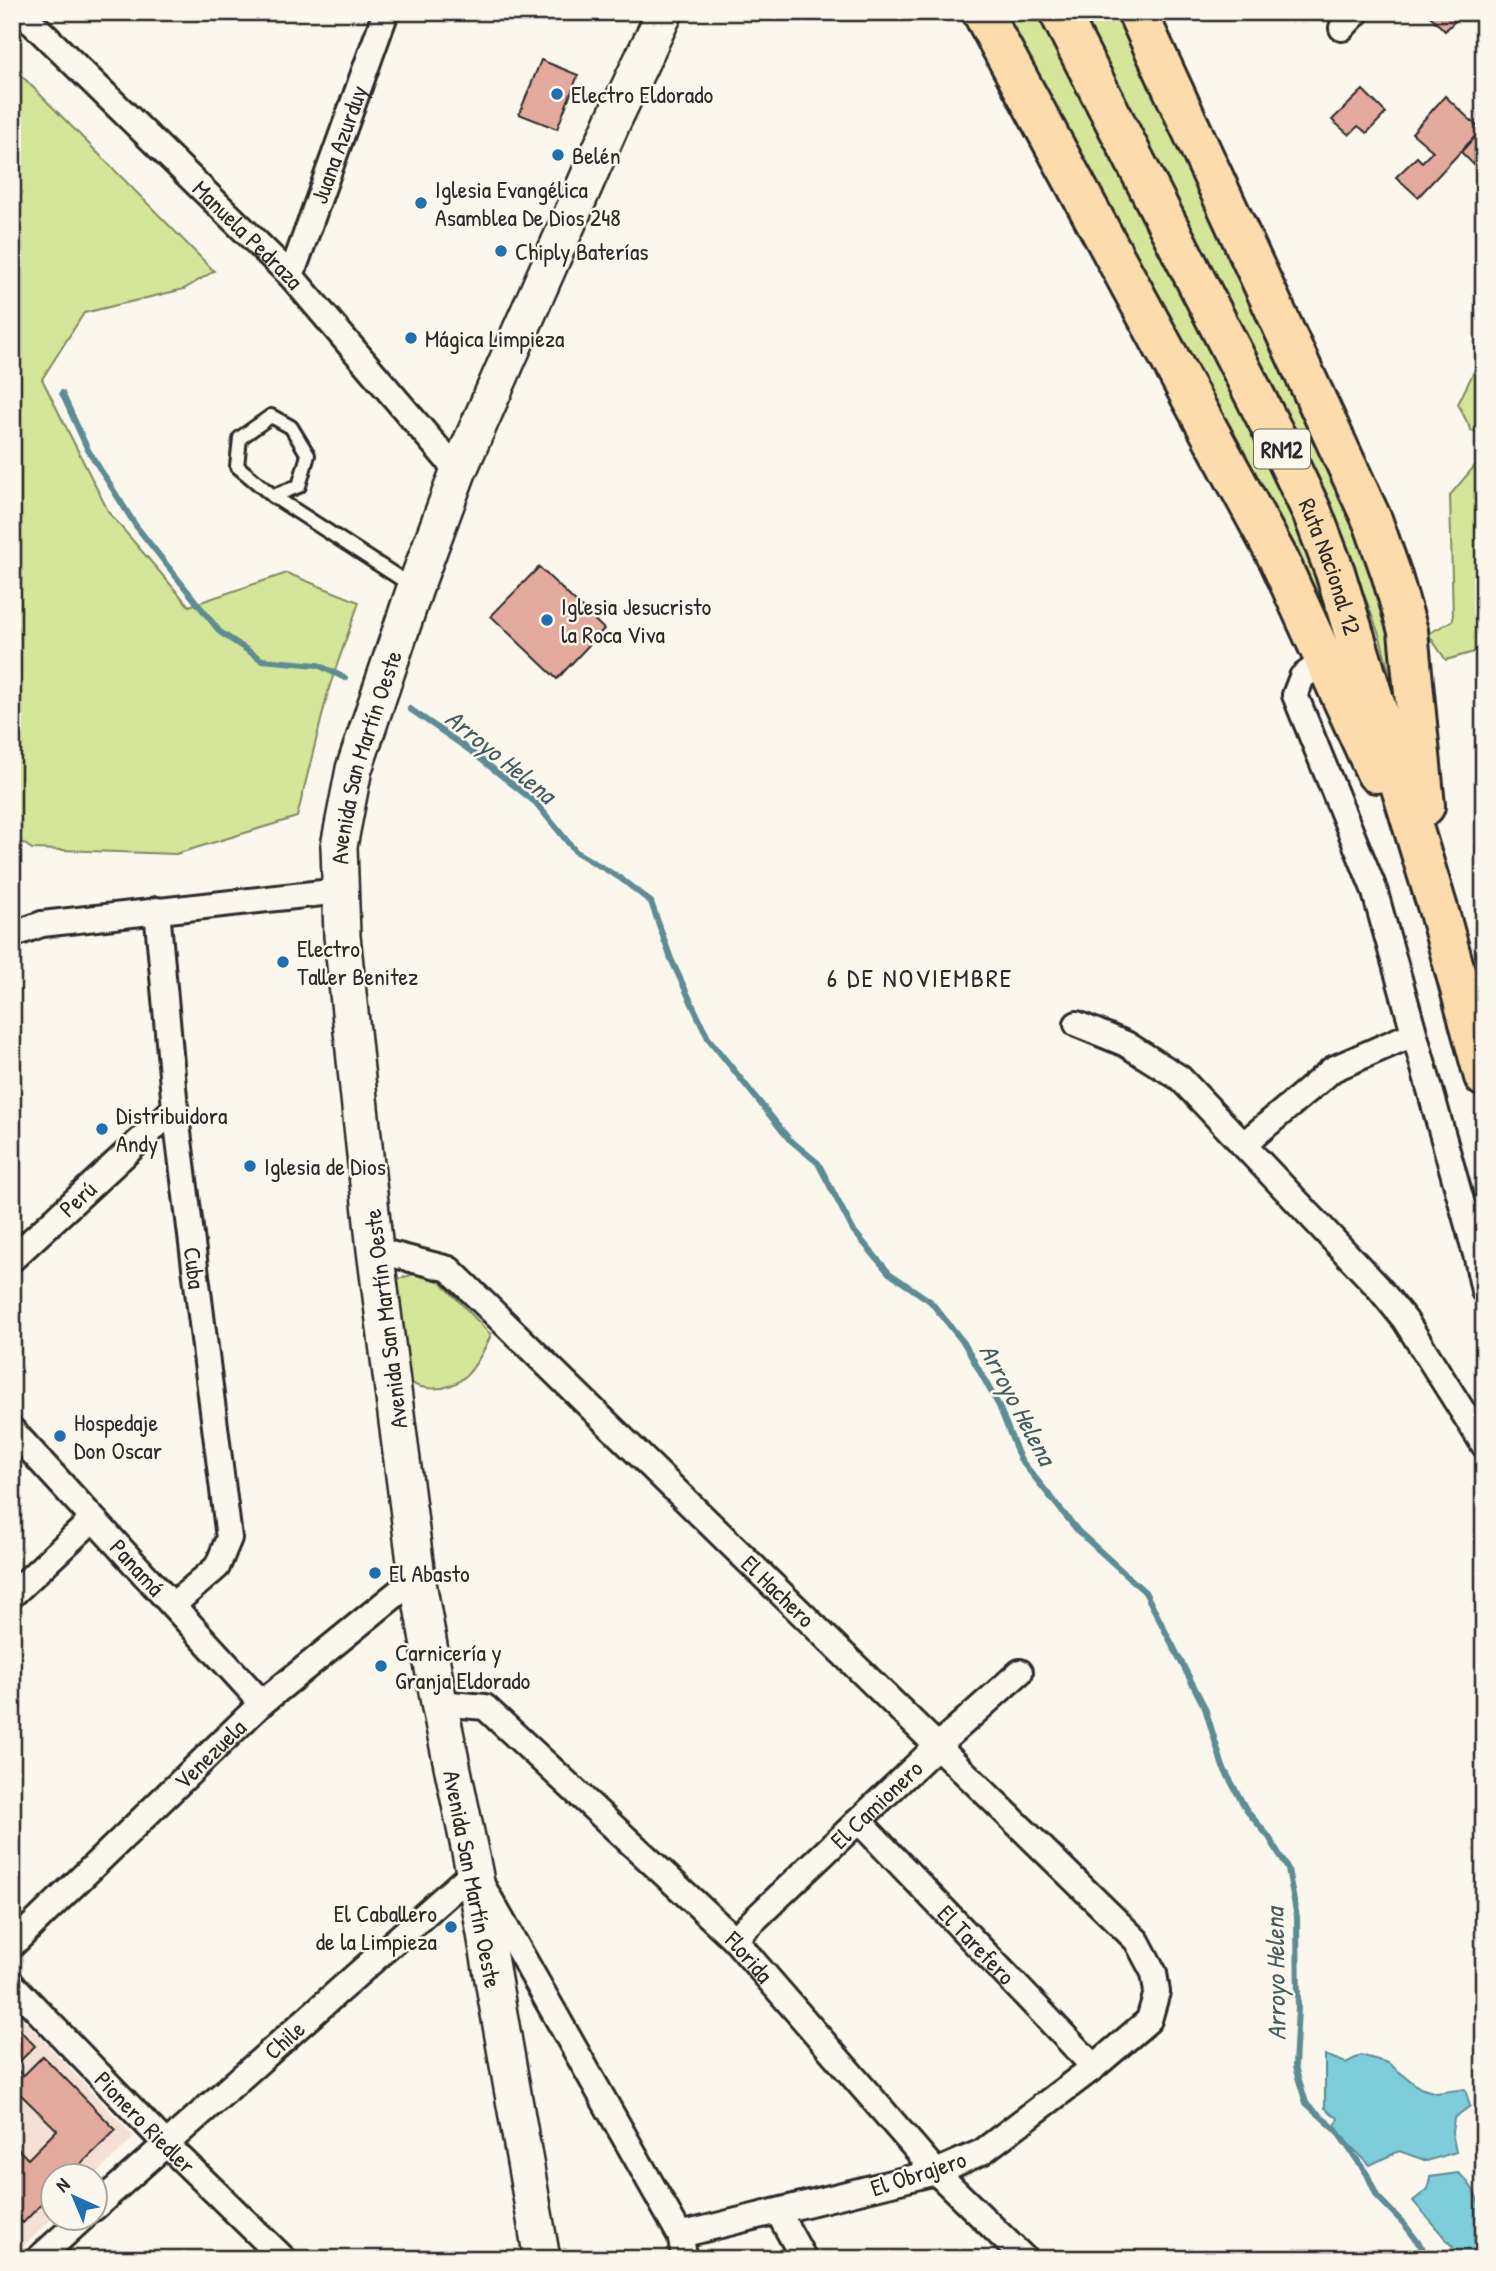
<svg xmlns="http://www.w3.org/2000/svg" width="1496" height="2271" font-family="'Patrick Hand',sans-serif">
	<style>
		.built { fill: #f4e0d4 }
		.green { fill: #d5e599; stroke: #808862; stroke-width: 2 }
		.water { fill: #7ecdda; stroke: #5d8c94; stroke-width: 2 }
		.lines { fill: none; stroke-linecap: round; stroke-linejoin: round }
		.stream { stroke: #5d8c94; stroke-width: 6 }
		.building { fill: #e3aa9d; stroke: #2b2b2b; stroke-width: 2 }
		.lane-casing { stroke: #2b2b2b; stroke-width: 18 }
		.street-casing { stroke: #2b2b2b; stroke-width: 30 }
		.secondary-casing { stroke: #2b2b2b; stroke-width: 40 }
		.highway-casing { stroke: #2b2b2b; stroke-width: 44 }
		.lane { stroke: #fbf7ec; stroke-width: 12 }
		.street { stroke: #fbf7ec; stroke-width: 24 }
		.secondary { stroke: #fbf7ec; stroke-width: 35 }
		.highway { stroke: #fcdcac; stroke-width: 38 }
		.poi-dot { fill: #1f6fb2; stroke: #fbf7ec; stroke-width: 2.5 }
		.labels { text-anchor: middle; dominant-baseline: central; stroke-width: 5; stroke-linejoin: round; paint-order: stroke }
		.shield { fill: #fbf7ec; stroke: #696865; stroke-width: 2 }
		.shield-label { font-size: 23px; font-weight: bold; fill: #2b2b2b }
		.poi-label { font-size: 24px; fill: #2b2b2b; stroke: #fbf7ec; text-anchor: start }
		.street-label { font-size: 24px; fill: #2b2b2b; stroke: #fbf7ec }
		.water-label { font-size: 26px; font-style: italic; fill: #445c60; stroke: #fbf7ec }
		.neighbourhood-label { font-size: 26px; letter-spacing: 2px; fill: #2b2b2b; stroke: #fbf7ec }
	</style>
	<rect width="100%" height="100%" fill="#fbf7ec"/>
	<filter id="ink" filterUnits="userSpaceOnUse"><feTurbulence type="fractalNoise" baseFrequency=".0143" numOctaves="2"/><feDisplacementMap in="SourceGraphic" scale="14" xChannelSelector="R" yChannelSelector="G"/><feConvolveMatrix kernelMatrix="1 2 1 2 8 2 1 2 1" color-interpolation-filters="sRGB"/></filter>
	<g filter="url(#ink)">
		<path class="built" d="M12 2007 134 2137 94 2176H52V2218L12 2258Z"/>
		<g class="green">
			<path d="M997 12H1040L1264 448 1327 580 1343 664Z"/>
			<path d="M1081 12H1122L1361 529 1404 677 1391 679 1380 637 1343 538Z"/>
			<path d="M12 66 214 271 184 289 84 313 42 379 109 513 189 606 287 573 359 602 329 688 297 817 176 854 32 849 12 835Z"/>
			<path d="M1484 356V438L1471 430 1458 404 1481 357Z"/>
			<path d="M1484 455V665L1474 652 1446 660 1428 634 1453 620 1450 495Z"/>
			<path d="M414 1274 437 1278 491 1335C477 1366 461 1396 421 1387 412 1385 401 1376 399 1366 392 1339 397 1307 398 1279Z"/>
		</g>
		<g class="water">
			<path d="M1325 2055 1346 2063 1361 2055 1388 2063 1420 2088 1436 2093 1465 2089 1470 2106 1454 2118 1452 2132 1456 2152 1427 2161 1399 2151 1370 2165 1334 2130 1338 2118 1325 2108Z"/>
			<path d="M1458 2173C1485 2193 1484 2228 1484 2259H1463L1413 2201 1428 2189 1430 2177Z"/>
		</g>
		<g class="lines">
			<g class="stream">
				<path d="M62 393 88 450 136 526 220 632 262 660 318 665 345 678"/>
				<path d="M410 709 468 749 536 803 576 852 620 878 651 902 671 959 708 1038 789 1139 818 1163 853 1230 889 1273 930 1301 964 1343 999 1406 1020 1459 1078 1531 1145 1592 1205 1708 1223 1767 1247 1811 1269 1837 1288 1869 1297 1917 1298 2008 1295 2067 1306 2103 1336 2130 1367 2174 1377 2196 1405 2225 1431 2259"/>
			</g>
		</g>
		<g class="building">
			<path d="M1426 12H1464L1445 31Z"/>
			<path d="M541 60 578 75 557 129 519 114Z"/>
			<path d="M1363 90 1386 113 1367 133 1358 126 1349 135 1332 120Z"/>
			<path d="M1445 96 1481 130 1418 197 1396 177 1417 157 1422 162 1433 151 1412 133Z"/>
			<path d="M1480 131 1484 134V162L1477 168 1461 152Z"/>
			<path d="M539 567 604 629 557 679 491 616Z"/>
			<path d="M12 2022 35 2046 14 2067 23 2076 43 2056 116 2130 69 2176H52V2193L23 2223 12 2212V2143L28 2159 57 2130 12 2086 15 2081 12 2078Z"/>
		</g>
		<g class="lines">
			<g class="lane-casing">
				<path id="lane" d="M273 496 299 486 308 455 291 427 271 416 240 438 237 466 273 496 412 586"/>
			</g>
			<g class="street-casing">
				<g id="street">
					<path id="s1" d="M21 12 291 276 458 472"/>
					<path d="M1342 28 1357 12"/>
					<path id="s2" d="M291 276 386 12"/>
					<path d="M1325 660 1302 677 1295 695 1374 889 1477 1258 1484 1291"/>
					<path id="s3" d="M157 910 175 1108 229 1538 217 1567 173 1605"/>
					<path d="M12 935 42 924 340 891"/>
					<path d="M1077 1024 1126 1044 1180 1078 1378 1287 1405 1320 1484 1445"/>
					<path d="M1243 1145 1333 1069 1413 1034"/>
					<path id="s4" d="M375 1250 449 1269 1137 1941 1154 1973 1157 1992 1149 2020 1094 2067 982 2152 936 2172 680 2235"/>
					<path id="s5" d="M12 1259 175 1108"/>
					<path id="s6" d="M12 1430 262 1703"/>
					<path d="M12 1595 93 1519"/>
					<path id="s7" d="M439 1703 485 1707 734 1939 936 2172 1025 2259"/>
					<path id="s8" d="M858 1820 1094 2067"/>
					<path id="s9" d="M734 1939 936 1747 1020 1672"/>
					<path id="s10" d="M12 1945 262 1703 417 1577"/>
					<path id="s11" d="M12 1984 166 2144 284 2259"/>
					<path id="s12" d="M94 2208 474 1871 680 2235 685 2259"/>
					<path d="M778 2212 804 2259"/>
					<path d="M38 2259 83 2218"/>
				</g>
			</g>
			<g class="secondary-casing">
				<g id="secondary">
					<path id="s13" d="M542 2259 474 1871 439 1703 417 1577 375 1250 342 936 339 846 354 769 415 588 458 472 613 121 665 12"/>
				</g>
			</g>
			<g class="highway-casing">
				<g id="highway">
					<path d="M982 12 1279 560 1376 773"/>
					<path id="s14" d="M1059 12 1279 443 1312 512 1335 572 1439 912 1484 1077"/>
					<path d="M1137 12 1373 522 1391 573 1408 631 1425 806"/>
				</g>
			</g>
			<use href="#lane" class="lane"/>
			<use href="#street" class="street"/>
			<use href="#secondary" class="secondary"/>
			<use href="#highway" class="highway"/>
		</g>
	</g>
	<g class="poi-dot">
		<circle cx="557" cy="94" r="7"/>
		<circle cx="558" cy="155" r="7"/>
		<circle cx="421" cy="203" r="7"/>
		<circle cx="501" cy="251" r="7"/>
		<circle cx="411" cy="338" r="7"/>
		<circle cx="547" cy="620" r="7"/>
		<circle cx="283" cy="962" r="7"/>
		<circle cx="102" cy="1129" r="7"/>
		<circle cx="250" cy="1166" r="7"/>
		<circle cx="60" cy="1436" r="7"/>
		<circle cx="375" cy="1573" r="7"/>
		<circle cx="381" cy="1666" r="7"/>
		<circle cx="451" cy="1927" r="7"/>
	</g>
	<g class="labels">
		<rect class="shield" x="1254" y="429.5" width="56" height="39" rx="5"/>
		<g class="shield-label">
			<text x="1282" y="449">RN12</text>
		</g>
		<g class="poi-label">
			<text x="571" y="94">Electro Eldorado</text>
			<text x="572" y="155">Belén</text>
			<text x="435" y="189">Iglesia Evangélica<tspan x="435" dy="28">Asamblea De Dios 248</tspan></text>
			<text x="515" y="251">Chiply Baterías</text>
			<text x="425" y="338">Mágica Limpieza</text>
			<text x="561" y="606">Iglesia Jesucristo<tspan x="561" dy="28">la Roca Viva</tspan></text>
			<text x="297" y="948">Electro<tspan x="297" dy="28">Taller Benitez</tspan></text>
			<text x="116" y="1115">Distribuidora<tspan x="116" dy="28">Andy</tspan></text>
			<text x="264" y="1166">Iglesia de Dios</text>
			<text x="74" y="1422">Hospedaje<tspan x="74" dy="28">Don Oscar</tspan></text>
			<text x="389" y="1573">El Abasto</text>
			<text x="395" y="1652">Carnicería y<tspan x="395" dy="28">Granja Eldorado</tspan></text>
			<text x="437" y="1913" text-anchor="end">El Caballero<tspan x="437" dy="28">de la Limpieza</tspan></text>
		</g>
		<g class="street-label">
			<text stroke="none"><textPath href="#s2" startOffset="140">Juana Azurduy</textPath></text>
			<text stroke="none"><textPath href="#s1" startOffset="318">Manuela Pedraza</textPath></text>
			<text stroke="none"><textPath href="#s14" startOffset="618">Ruta Nacional 12</textPath></text>
			<text stroke="none"><textPath href="#s13" startOffset="1521">Avenida San Martín Oeste</textPath></text>
			<text stroke="none"><textPath href="#s5" startOffset="89">Perú</textPath></text>
			<text stroke="none"><textPath href="#s3" startOffset="360">Cuba</textPath></text>
			<text transform="translate(385 1319) rotate(-97)">Avenida San Martín Oeste</text>
			<text stroke="none"><textPath href="#s6" startOffset="186">Panamá</textPath></text>
			<text stroke="none"><textPath href="#s4" startOffset="537">El Hachero</textPath></text>
			<text stroke="none"><textPath href="#s10" startOffset="275">Venezuela</textPath></text>
			<text stroke="none"><textPath href="#s9" startOffset="196">El Camionero</textPath></text>
			<text transform="translate(473 1879) rotate(79)">Avenida San Martín Oeste</text>
			<text stroke="none"><textPath href="#s8" startOffset="172">El Tarefero</textPath></text>
			<text stroke="none"><textPath href="#s7" startOffset="410">Florida</textPath></text>
			<text stroke="none"><textPath href="#s12" startOffset="254">Chile</textPath></text>
			<text stroke="none"><textPath href="#s11" startOffset="192">Pionero Riedler</textPath></text>
			<text transform="translate(918 2173) rotate(-18)">El Obrajero</text>
		</g>
		<g class="water-label">
			<text transform="translate(501 756) rotate(39)">Arroyo Helena</text>
			<text transform="translate(1018 1404) rotate(62)">Arroyo Helena</text>
			<text transform="translate(1275 1974) rotate(-91)">Arroyo Helena</text>
		</g>
		<g class="neighbourhood-label">
			<text x="920" y="977">6 DE NOVIEMBRE</text>
		</g>
	</g>
	<rect width="1496" height="2271" fill="none" stroke="#fbf7ec" stroke-width="42"/>
	<rect x="21" y="21" width="1454" height="2229" fill="none" stroke="#2b2b2b" stroke-width="2.5" filter="url(#ink)"/>
	<g transform="translate(74 2197) rotate(316)"><circle r="33" fill="#fbf7ec" stroke="#a8a59f" stroke-width="2"/>
	<path d="M0-5L12 26L0 18L-12 26Z" fill="#1f6fb2"/>
	<text y="-10" font-size="19" font-weight="bold" text-anchor="middle" fill="#2b2b2b">N</text>
	</g>
</svg>
